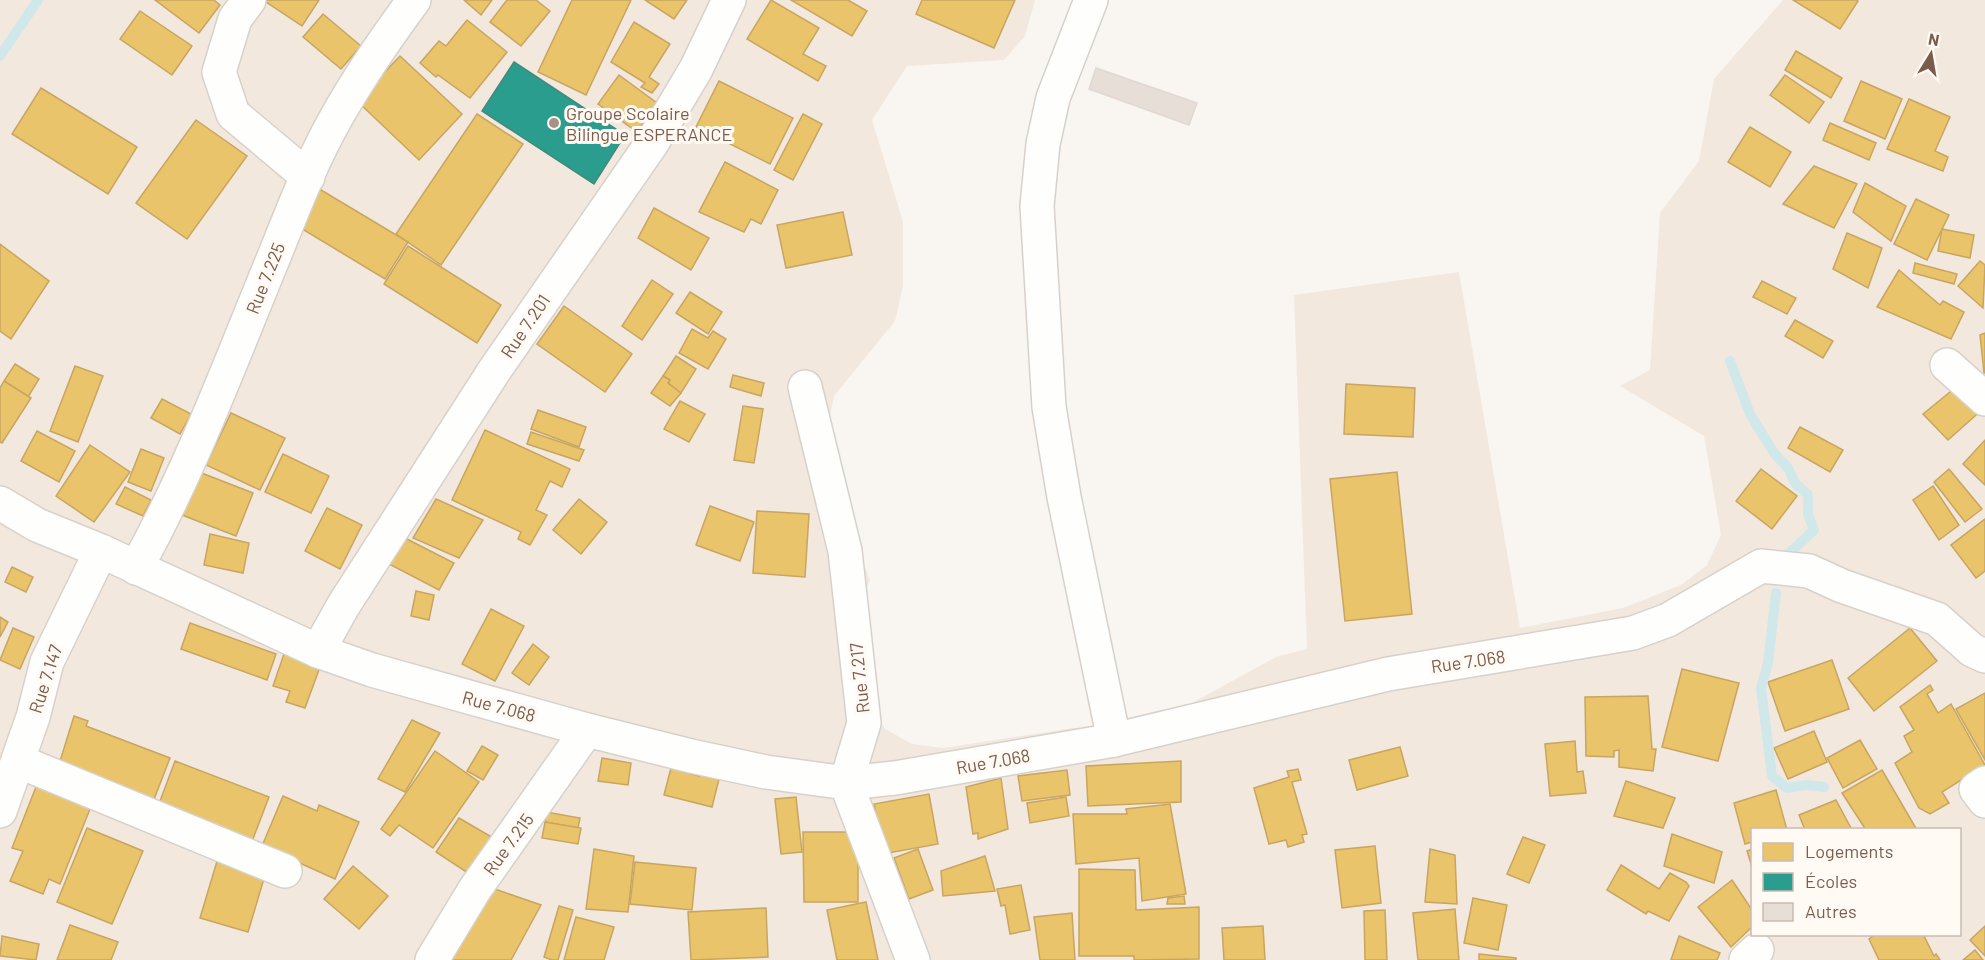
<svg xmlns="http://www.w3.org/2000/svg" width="1985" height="960" font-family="Barlow,sans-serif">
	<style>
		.residential { fill: #f2e8de; fill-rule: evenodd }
		.homes { fill: #e9c46a; stroke: #c8a561; stroke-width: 1.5 }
		.schools { fill: #2a9d8f; stroke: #428a7b; stroke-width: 1.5 }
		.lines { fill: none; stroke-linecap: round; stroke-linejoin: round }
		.stream { stroke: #d0e8ea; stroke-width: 10 }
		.building { fill: #e6ded7; stroke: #e2d8d2; stroke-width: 1.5 }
		.street-casing { stroke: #d7d1cb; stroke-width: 36 }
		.secondary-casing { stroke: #d9d2cb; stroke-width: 36 }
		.street { stroke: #fefefd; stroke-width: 33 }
		.secondary { stroke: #fefefd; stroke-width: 33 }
		.poi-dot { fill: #a69286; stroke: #fffaf3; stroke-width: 2 }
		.labels { text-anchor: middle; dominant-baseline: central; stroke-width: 6; stroke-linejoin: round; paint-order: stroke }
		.poi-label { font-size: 18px; fill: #7a5c4d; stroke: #fffaf3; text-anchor: start }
		.street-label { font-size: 18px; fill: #7a5c4d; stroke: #fffaf3 }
	</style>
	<rect width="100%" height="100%" fill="#f9f5f0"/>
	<path class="residential" d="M0 0H1035L1025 36 1004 60 907 66 872 120 903 222V286L895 321 834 396 822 457 870 580 845 641 852 674 885 729 912 744 943 748 1074 728 1103 733 1131 717 1192 703 1276 657 1307 649 1294 295 1459 272 1520 628 1623 608 1681 585 1707 565 1721 535 1704 436 1620 386 1650 370 1660 213 1699 161 1714 79 1783 0H1985V960H0ZM1752 830H1960V934H1752Z"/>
	<g class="homes">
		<path d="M155 0H214L220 5 199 33Z"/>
		<path d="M263 0H319L302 26Z"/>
		<path d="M464 0H492L481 15Z"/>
		<path d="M507 0H536L550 11 521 46 490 22Z"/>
		<path d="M572 0H631L586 95 538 72Z"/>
		<path d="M645 0H687L674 19Z"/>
		<path d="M771 0 819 28 803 54 826 66 818 81 747 39Z"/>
		<path d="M791 0H848L867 11 852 36Z"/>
		<path d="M922 0H1015L994 48 916 14Z"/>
		<path d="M1793 0H1857L1858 1 1840 29Z"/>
		<path d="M140 11 192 46 172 75 120 39Z"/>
		<path d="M323 14 361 46 341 69 303 37Z"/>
		<path d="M467 20 507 52 470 98 438 75 436 77 420 63 439 41 446 46Z"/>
		<path d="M634 22 670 44 649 77 659 84 652 93 641 87 645 83 611 62Z"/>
		<path d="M1796 51 1842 78 1831 98 1785 70Z"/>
		<path d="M400 56 462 114 419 160 357 101Z"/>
		<path d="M619 75 657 103 637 132 598 104Z"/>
		<path d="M1785 75 1824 102 1809 123 1770 95Z"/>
		<path d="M719 81 793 118 770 164 696 127Z"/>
		<path d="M1861 81 1902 99 1885 139 1844 121Z"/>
		<path d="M41 88 137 147 108 194 12 134Z"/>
		<path d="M1909 99 1950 117 1935 151 1948 157 1943 171 1887 149Z"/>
		<path d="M477 114 523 144 441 265 396 234Z"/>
		<path d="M803 114 822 124 793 180 774 170Z"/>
		<path d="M196 120 247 156 187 239 136 203Z"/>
		<path d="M1830 123 1876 143 1869 160 1823 140Z"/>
		<path d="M1750 127 1791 152 1770 187 1728 162Z"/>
		<path d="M725 162 778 190 761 224 751 219 744 232 699 212Z"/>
		<path d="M1814 166 1857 184 1834 228 1783 204Z"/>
		<path d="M1865 183 1906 206 1891 241 1853 212Z"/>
		<path d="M316 187 408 242 385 279 294 224Z"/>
		<path d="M1916 199 1949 215 1927 260 1894 244Z"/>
		<path d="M654 208 709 238 691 270 638 238Z"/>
		<path d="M843 212 852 255 786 268 777 225Z"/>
		<path d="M1942 229 1974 235 1970 258 1938 251Z"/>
		<path d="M1847 233 1882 248 1868 288 1833 269Z"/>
		<path d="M0 244 49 281 11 339 0 331Z"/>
		<path d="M408 246 501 305 477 343 384 284Z"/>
		<path d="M1980 261 1985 265 1983 308 1958 286Z"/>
		<path d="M1915 263 1957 274 1954 284 1913 273Z"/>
		<path d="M1899 270 1940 305 1943 301 1964 312 1951 339 1877 307Z"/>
		<path d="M652 280 673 294 642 340 622 326Z"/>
		<path d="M1762 281 1796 298 1787 314 1753 297Z"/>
		<path d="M690 292 722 312 708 334 676 313Z"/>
		<path d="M564 306 632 354 605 392 537 344Z"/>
		<path d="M1795 320 1833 341 1823 358 1785 336Z"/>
		<path d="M692 329 708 338 713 331 726 339 708 369 679 353Z"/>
		<path d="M1985 333V373H1984L1980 335Z"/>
		<path d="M676 356 696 369 681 393 668 383 670 380 663 376Z"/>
		<path d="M15 364 39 379 28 397 4 381Z"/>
		<path d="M75 366 103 376 78 442 50 431Z"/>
		<path d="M733 375 764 383 761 396 730 387Z"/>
		<path d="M663 376 670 380 668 383 681 393 670 406 651 393Z"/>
		<path d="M4 381 31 398 2 443 0 442V388Z"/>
		<path d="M1961 383 1984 408 1948 440 1923 414Z"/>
		<path d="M1346 384 1415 388 1413 437 1344 434Z"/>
		<path d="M162 399 191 414 180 434 151 418Z"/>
		<path d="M680 401 705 414 689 442 664 429Z"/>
		<path d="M743 406 763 409 754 463 734 460Z"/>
		<path d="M538 410 586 427 579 447 531 429Z"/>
		<path d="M231 413 285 438 260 490 206 465Z"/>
		<path d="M1800 427 1843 450 1830 472 1788 448Z"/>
		<path d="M485 430 570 469 562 487 550 481 536 510 547 515 530 545 518 539 521 532 452 500Z"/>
		<path d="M37 431 75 451 59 482 21 461Z"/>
		<path d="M531 432 584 450 579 461 527 444Z"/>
		<path d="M1985 440V485L1963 464Z"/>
		<path d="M90 445 130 472 94 522 56 496Z"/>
		<path d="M141 449 164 458 151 491 128 482Z"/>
		<path d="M283 454 329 476 311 513 265 492Z"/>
		<path d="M1761 469 1797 496 1772 529 1736 501Z"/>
		<path d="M1949 469 1982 509 1965 522 1934 482Z"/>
		<path d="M199 472 253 493 236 536 182 515Z"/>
		<path d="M1397 472 1412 614 1345 621 1330 479Z"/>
		<path d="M1933 486 1959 525 1939 540 1913 500Z"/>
		<path d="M125 487 151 500 143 516 116 504Z"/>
		<path d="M436 499 483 520 459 558 413 538Z"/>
		<path d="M579 499 607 522 581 554 553 530Z"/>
		<path d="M710 506 754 522 740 561 696 545Z"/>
		<path d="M327 508 362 525 340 569 305 551Z"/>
		<path d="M757 511 809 514 805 577 753 573Z"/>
		<path d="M1985 519V571L1976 578 1951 545Z"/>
		<path d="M210 534 249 543 243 573 204 565Z"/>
		<path d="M403 537 454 563 439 590 389 564Z"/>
		<path d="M12 567 33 577 26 592 5 582Z"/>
		<path d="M416 591 434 595 429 620 411 616Z"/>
		<path d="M491 609 524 626 495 681 462 664Z"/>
		<path d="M0 617 8 622 0 637Z"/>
		<path d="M190 623 276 654 267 680 181 649Z"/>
		<path d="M13 628 34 637 20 669 0 660Z"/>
		<path d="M1910 628 1937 661 1874 711 1848 678Z"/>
		<path d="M533 644 549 657 529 685 512 673Z"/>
		<path d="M284 654 320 667 305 708 286 702 290 691 273 686Z"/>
		<path d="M1832 660 1849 709 1785 731 1768 682Z"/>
		<path d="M1682 669 1739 683 1718 761 1662 747Z"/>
		<path d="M1930 685 1933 690 1927 694 1938 713 1951 704 1985 765 1942 792 1949 803 1930 814 1919 808 1895 763 1912 752 1904 736 1914 730 1900 707Z"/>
		<path d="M1985 693V760L1956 709Z"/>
		<path d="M1648 696 1652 749H1656L1653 771 1619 767V750L1614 751V757L1586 756 1585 697Z"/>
		<path d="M74 716 88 721 86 726 170 758 151 807 57 771Z"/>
		<path d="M412 720 440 733 405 792 378 779Z"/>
		<path d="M1814 731 1827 762 1788 779 1774 748Z"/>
		<path d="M1860 740 1877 769 1843 788 1827 758Z"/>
		<path d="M1575 741 1577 772 1583 771 1586 793 1550 796 1545 744Z"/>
		<path d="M482 746 498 755 483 780 467 771Z"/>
		<path d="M1400 747 1408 776 1357 790 1349 760Z"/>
		<path d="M435 751 479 782 433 848 399 825 390 836 381 829Z"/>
		<path d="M602 758 631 763 628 785 598 781Z"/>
		<path d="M175 761 269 797 251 844 157 809Z"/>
		<path d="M1181 761V802L1088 806 1086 766Z"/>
		<path d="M671 768 699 776 700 770 720 775 712 807 664 795Z"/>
		<path d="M1298 769 1301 780 1292 782 1307 834 1302 835 1304 842 1288 847 1286 840 1269 844 1254 788 1289 777 1287 771Z"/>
		<path d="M1067 770 1070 795 1022 801 1018 776Z"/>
		<path d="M1882 770 1917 830H1866L1842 793Z"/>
		<path d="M1001 778 1008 829 978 839V833L973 834 966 787Z"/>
		<path d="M1626 781 1675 798 1663 828 1614 816Z"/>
		<path d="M36 787 92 804 60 884 49 879 43 894 10 881 23 851 12 848Z"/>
		<path d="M1776 790 1787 830H1752V842L1745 844 1734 803Z"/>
		<path d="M929 794 938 844 883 854 874 804Z"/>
		<path d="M283 796 317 811 319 805 359 822 335 879 262 846Z"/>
		<path d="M796 797 802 852 781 854 775 799Z"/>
		<path d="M1066 797 1069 816 1030 823 1027 803Z"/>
		<path d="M1836 800 1852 830H1805L1799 815Z"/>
		<path d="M1170 804 1186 894 1142 901 1139 858 1076 864 1073 814H1127L1126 809Z"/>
		<path d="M546 812 580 818 578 828 545 822Z"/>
		<path d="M459 818 495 839 471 875 436 852Z"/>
		<path d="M545 822 581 828 578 844 542 838Z"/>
		<path d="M87 828 143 851 112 924 57 902Z"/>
		<path d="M803 832H858V902H804Z"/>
		<path d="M1672 834 1722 852 1714 883 1664 866Z"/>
		<path d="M1523 837 1545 845 1529 883 1507 874Z"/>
		<path d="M1375 846 1381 903 1342 908 1335 850Z"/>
		<path d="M594 849 634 856 628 912 586 909Z"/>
		<path d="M918 849 933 890 909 899 894 858Z"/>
		<path d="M1430 849 1455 855 1457 904 1425 902Z"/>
		<path d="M1752 849V867L1747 851Z"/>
		<path d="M985 856 995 891 943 896 941 871Z"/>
		<path d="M218 858 266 872 248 932 200 918Z"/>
		<path d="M635 862 696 868 692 910 630 904Z"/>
		<path d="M1621 865 1659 889 1670 873 1686 882 1689 886 1669 921 1648 911 1646 914 1607 890Z"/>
		<path d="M353 866 388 896 359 929 324 899Z"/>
		<path d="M1079 869 1135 870 1136 910 1199 907V959L1134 960V956H1079Z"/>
		<path d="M1732 880 1752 910V927L1731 947 1698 907Z"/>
		<path d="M1021 885 1030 930 1010 934 1005 905 1001 906 997 889Z"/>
		<path d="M486 886 541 905 511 960H448Z"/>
		<path d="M1184 896 1185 904H1167L1168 898Z"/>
		<path d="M1473 898 1507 905 1498 950 1464 943Z"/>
		<path d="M866 902 878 960H837L827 910Z"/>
		<path d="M559 906 573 910 558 960H552L544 957Z"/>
		<path d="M766 908 768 957 691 960 688 912Z"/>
		<path d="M1455 909 1459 960H1418L1413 913Z"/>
		<path d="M1385 910 1387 960H1365L1364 911Z"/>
		<path d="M1072 913 1075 960H1040L1034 917Z"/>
		<path d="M576 917 614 927 604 960H564Z"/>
		<path d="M70 925 118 942 111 960H57Z"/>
		<path d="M1263 926 1265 960H1224L1222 928Z"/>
		<path d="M1985 926V956L1970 940Z"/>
		<path d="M1876 934H1923L1934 956 1936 954 1940 960H1879L1869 939Z"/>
		<path d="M2 936 39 944 36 960 0 956Z"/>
		<path d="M1679 936 1720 953 1717 960H1671Z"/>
		<path d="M1975 950 1983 960H1963Z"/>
		<path d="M1479 954 1516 958V960H1479Z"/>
	</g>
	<path class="schools" d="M514 62 625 135 594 184 482 111Z"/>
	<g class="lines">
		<g class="stream">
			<path d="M0 56 38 0"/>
			<path d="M1730 361 1750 414 1774 453 1788 468 1795 483 1808 495V514L1814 530 1786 556"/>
			<path d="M1776 593 1768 663 1761 688 1772 776 1787 788 1806 785 1824 787"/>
		</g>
	</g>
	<path class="building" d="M1096 68 1197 103 1189 125 1089 89Z"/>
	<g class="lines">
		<g class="street-casing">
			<g id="street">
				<path d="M249 0 235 19 219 72 233 114 308 177"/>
				<path d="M1091 0 1053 98 1043 144 1037 206 1049 407 1064 497 1114 740"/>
				<path d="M1947 365 1985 399"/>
				<path d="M805 387 845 551 864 723 846 783 913 960"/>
				<path d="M101 551 318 651 372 670 587 730 691 756 766 772 846 783 895 778 1114 740 1388 674 1633 633 1668 620 1761 566 1809 571 1842 586 1937 619 1972 650 1985 656"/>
				<path d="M136 568C190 471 229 366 271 264 291 215 310 164 336 118 359 77 386 38 414 0"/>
				<path d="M318 651 343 606 494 371 652 143 696 69 729 0"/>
				<path d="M18 761 285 871"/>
				<path d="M1985 783 1976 789 1985 801"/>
				<path d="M432 960 475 889 587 730"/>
				<path d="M1746 960 1757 950"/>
			</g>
		</g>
		<g class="secondary-casing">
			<path id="secondary" d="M0 503 37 525 101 551 47 662 33 717 0 811"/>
		</g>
		<use href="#street" class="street"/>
		<use href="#secondary" class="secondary"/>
	</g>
	<circle class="poi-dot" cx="554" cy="123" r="6"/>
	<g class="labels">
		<g class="poi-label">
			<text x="566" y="113">Groupe Scolaire<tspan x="566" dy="21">Bilingue ESPERANCE</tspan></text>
		</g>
		<g class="street-label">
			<text transform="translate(265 278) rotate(-68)">Rue 7.225</text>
			<text transform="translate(525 326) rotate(-56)">Rue 7.201</text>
			<text transform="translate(1468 661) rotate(-8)">Rue 7.068</text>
			<text transform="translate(859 678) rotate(-96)">Rue 7.217</text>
			<text transform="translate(45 679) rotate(-72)">Rue 7.147</text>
			<text transform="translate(499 706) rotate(15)">Rue 7.068</text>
			<text transform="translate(993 761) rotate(-10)">Rue 7.068</text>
			<text transform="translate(508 844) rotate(-54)">Rue 7.215</text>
		</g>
	</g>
	<rect x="1751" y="828" width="210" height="108" fill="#fffaf3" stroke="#cabbb1" stroke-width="1.5"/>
	<rect x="1763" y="843" width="30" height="18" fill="#e9c46a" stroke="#cabbb1" stroke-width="1.5"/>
	<text x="1805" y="858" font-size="18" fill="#7a5c4d">Logements</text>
	<rect x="1763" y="873" width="30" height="18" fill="#2a9d8f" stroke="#cabbb1" stroke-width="1.5"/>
	<text x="1805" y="888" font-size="18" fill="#7a5c4d">Écoles</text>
	<rect x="1763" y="903" width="30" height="18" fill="#e6ded7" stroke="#cabbb1" stroke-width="1.5"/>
	<text x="1805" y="918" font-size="18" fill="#7a5c4d">Autres</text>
	<g transform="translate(1931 54) rotate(11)" stroke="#fffaf3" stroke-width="4.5" paint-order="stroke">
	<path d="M0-4.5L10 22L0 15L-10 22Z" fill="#7a5c4d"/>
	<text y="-9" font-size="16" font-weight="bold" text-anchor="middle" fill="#7a5c4d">N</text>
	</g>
</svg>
